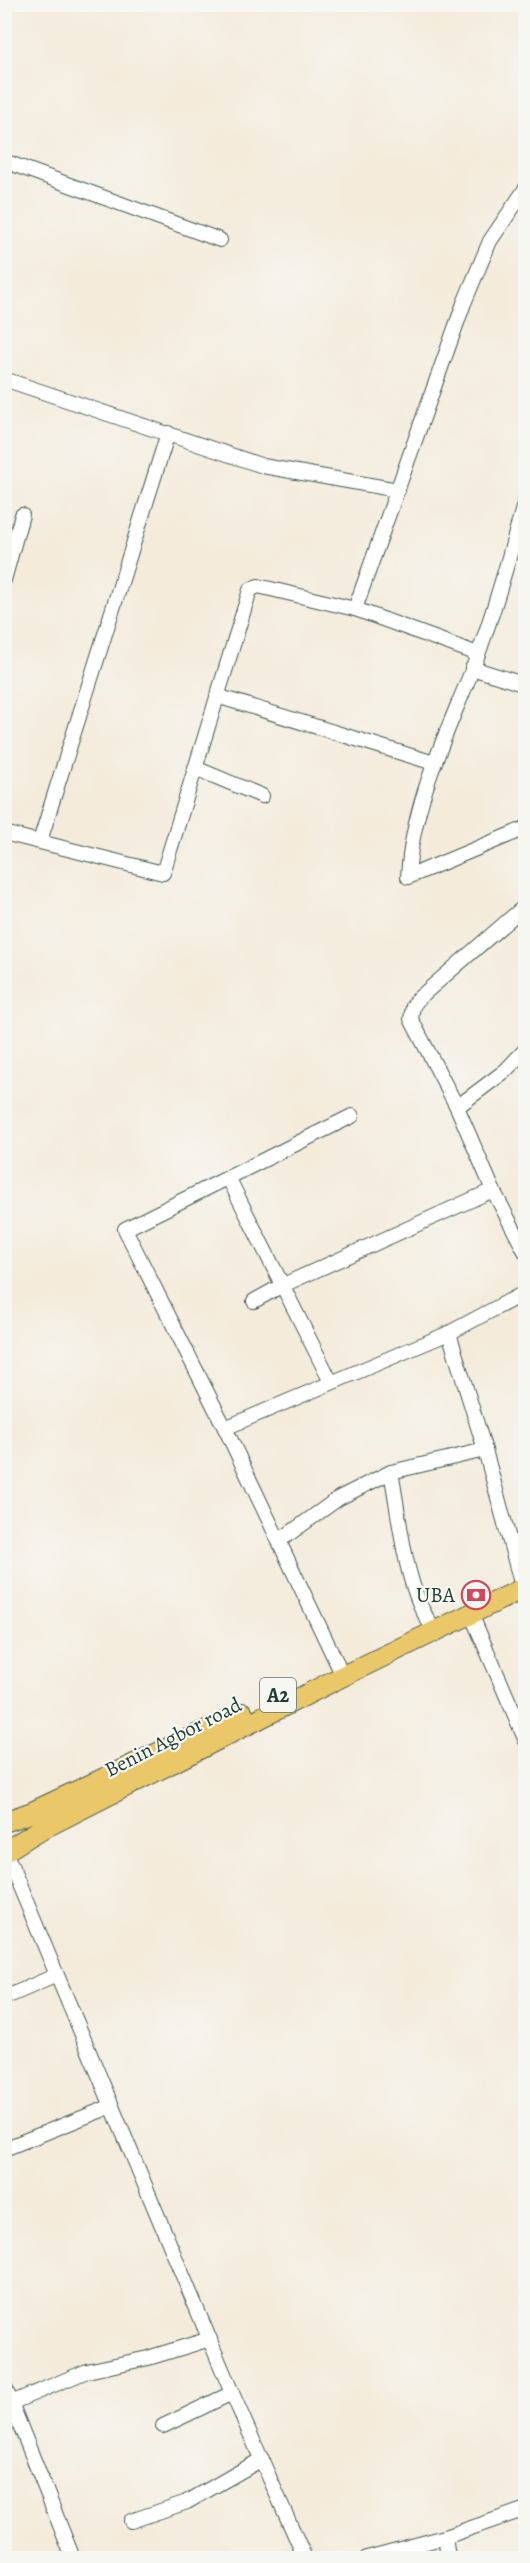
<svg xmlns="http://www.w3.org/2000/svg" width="530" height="2563" font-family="Alegreya,serif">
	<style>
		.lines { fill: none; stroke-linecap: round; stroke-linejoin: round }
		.minor-casing { stroke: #3f574d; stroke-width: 16 }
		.highway-casing { stroke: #3f574d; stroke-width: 22 }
		.minor { stroke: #fff; stroke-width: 14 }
		.highway { stroke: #eac769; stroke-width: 20 }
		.labels { text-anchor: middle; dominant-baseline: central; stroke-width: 4.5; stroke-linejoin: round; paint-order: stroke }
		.shield { fill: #f6f6f2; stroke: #60746d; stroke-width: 1.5 }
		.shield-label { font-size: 20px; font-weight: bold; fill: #1f3d34 }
		.poi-label { font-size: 21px; fill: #1f3d34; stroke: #f6f6f2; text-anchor: end }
		.street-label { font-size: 21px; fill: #1f3d34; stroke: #f6f6f2 }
	</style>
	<rect width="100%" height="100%" fill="#f6f6f2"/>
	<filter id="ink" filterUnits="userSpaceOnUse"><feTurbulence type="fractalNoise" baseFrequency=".0167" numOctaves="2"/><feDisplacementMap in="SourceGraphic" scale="12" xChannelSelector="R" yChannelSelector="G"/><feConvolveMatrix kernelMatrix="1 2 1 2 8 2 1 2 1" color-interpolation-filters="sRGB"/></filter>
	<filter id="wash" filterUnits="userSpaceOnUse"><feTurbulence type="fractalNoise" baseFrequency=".008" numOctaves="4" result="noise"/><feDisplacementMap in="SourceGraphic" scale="24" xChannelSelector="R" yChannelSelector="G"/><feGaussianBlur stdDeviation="1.35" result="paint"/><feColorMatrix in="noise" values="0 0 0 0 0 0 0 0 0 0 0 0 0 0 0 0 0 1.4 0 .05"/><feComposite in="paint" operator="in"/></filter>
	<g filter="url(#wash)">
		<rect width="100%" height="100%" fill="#f4ebdb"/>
	</g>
	<g filter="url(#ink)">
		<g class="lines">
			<g class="minor-casing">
				<g id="minor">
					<path d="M4 161 220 240"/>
					<path d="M4 379 263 466 398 490"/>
					<path d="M526 497C510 554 494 613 473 668 446 735 412 804 408 877L526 828"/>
					<path d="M4 580 22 515"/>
					<path d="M355 609 464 303 490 241 526 188"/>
					<path d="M472 668 526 685"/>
					<path d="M217 696 434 763"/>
					<path d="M195 768 262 796"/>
					<path d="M4 833 163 873 250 590 258 586 355 609 478 654"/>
					<path d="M40 841 168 433"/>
					<path d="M526 905 419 998 413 1006 411 1019 457 1107 493 1190 526 1253"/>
					<path d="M457 1107 505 1071 526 1049"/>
					<path d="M229 1179 331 1382"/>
					<path d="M254 1301 281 1286 493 1190"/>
					<path d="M449 1333 485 1450 520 1579"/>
					<path d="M225 1428 449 1333 526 1292"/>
					<path d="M391 1472C400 1518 404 1582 429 1622"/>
					<path d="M279 1541 339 1498 391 1472 485 1450"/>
					<path d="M471 1614 526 1741"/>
					<path d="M343 1676 225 1428 125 1229 352 1116"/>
					<path d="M5 1851 232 2393 305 2558"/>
					<path d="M4 1998 57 1975"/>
					<path d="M4 2149 112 2106"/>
					<path d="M4 2385 73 2558"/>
					<path d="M11 2403 87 2371 148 2358 210 2339"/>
					<path d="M163 2426 232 2393"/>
					<path d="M131 2521 187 2502 262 2459"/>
					<path d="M445 2537 448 2558"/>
					<path d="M367 2558 445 2537 526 2509"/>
				</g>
			</g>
			<g class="highway-casing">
				<g id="highway">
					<path d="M4 1822 30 1813 243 1713"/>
					<path d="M4 1852 38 1831 343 1676 526 1587"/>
				</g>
			</g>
			<use href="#minor" class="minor"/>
			<use href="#highway" class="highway"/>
		</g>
	</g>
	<defs>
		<g id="bank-ring" transform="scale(1.5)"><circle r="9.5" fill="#f6f6f2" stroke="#d1495b" stroke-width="1.5"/><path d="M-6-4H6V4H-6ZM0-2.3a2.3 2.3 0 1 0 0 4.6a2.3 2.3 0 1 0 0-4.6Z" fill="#d1495b"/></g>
	</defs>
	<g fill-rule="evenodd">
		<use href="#bank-ring" x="476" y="1595"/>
	</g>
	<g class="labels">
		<rect class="shield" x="260" y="1678" width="36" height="34" rx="4.5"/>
		<g class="shield-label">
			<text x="278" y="1695">A2</text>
		</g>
		<g class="poi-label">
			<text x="455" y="1595">UBA</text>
		</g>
		<g class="street-label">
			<text transform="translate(173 1737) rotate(-27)">Benin Agbor road</text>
		</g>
	</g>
	<rect width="530" height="2563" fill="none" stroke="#f6f6f2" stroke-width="24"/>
</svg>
